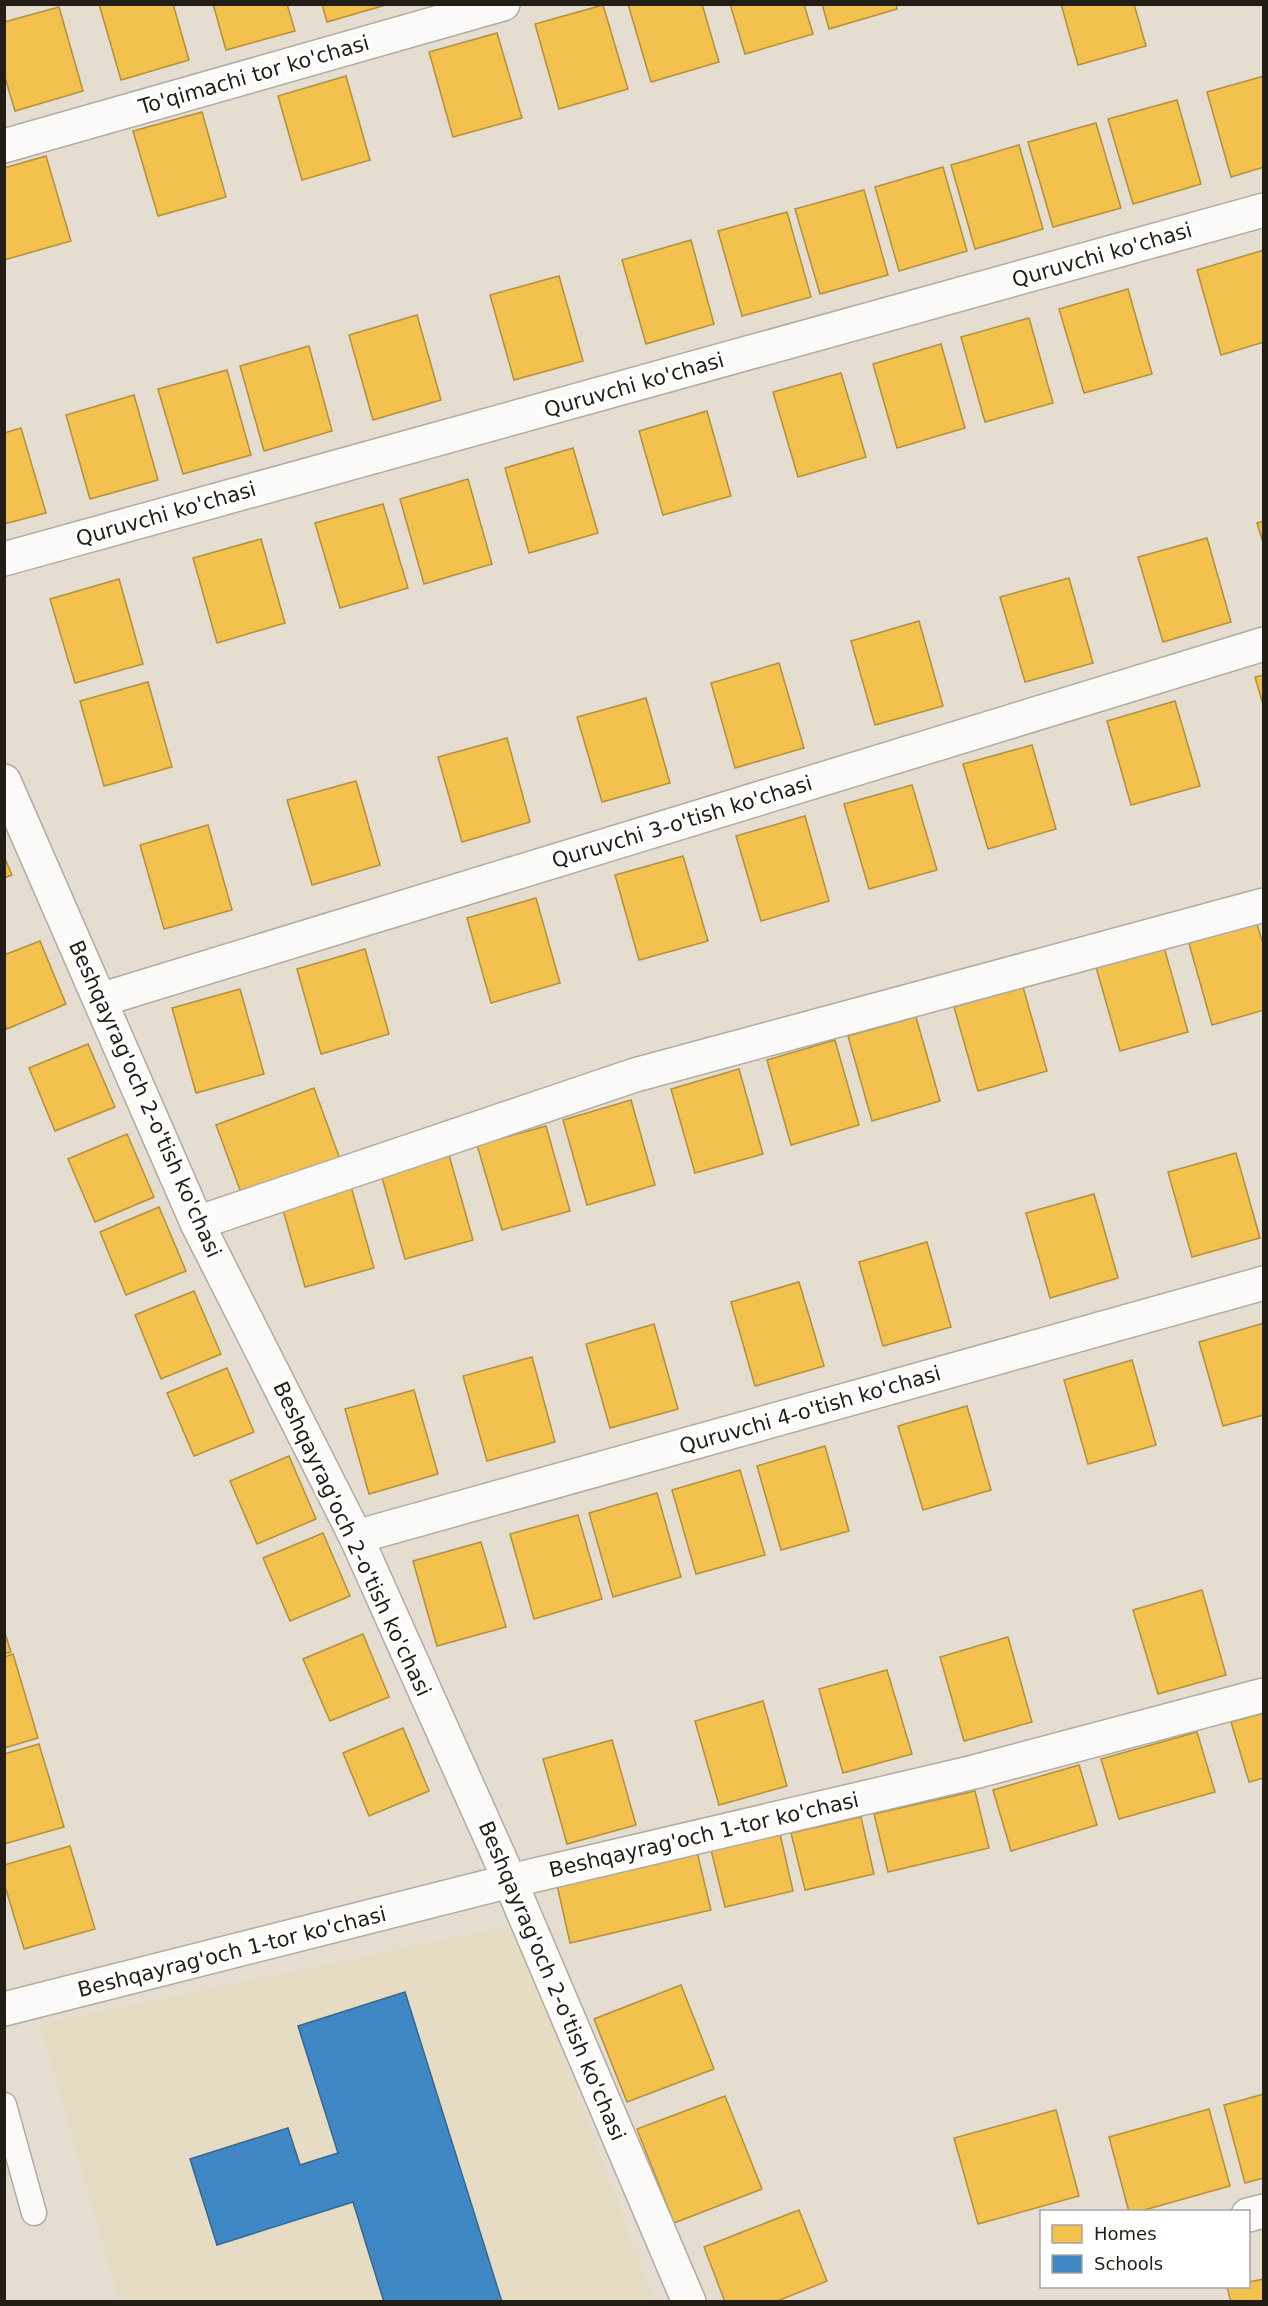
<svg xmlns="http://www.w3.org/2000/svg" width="1268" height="2306" font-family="'DejaVu Sans',sans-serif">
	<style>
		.built { fill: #e6dbc3 }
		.homes { fill: #f2c14e; stroke: #b4903d; stroke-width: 1.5 }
		.schools { fill: #3f88c5; stroke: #366890; stroke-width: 1.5 }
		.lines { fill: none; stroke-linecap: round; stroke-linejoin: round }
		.lane-casing { stroke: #b0aca1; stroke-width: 27 }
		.street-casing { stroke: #b0aca1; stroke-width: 36 }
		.lane { stroke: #fbfaf8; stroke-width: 24 }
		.street { stroke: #fbfaf8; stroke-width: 33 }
		.labels { text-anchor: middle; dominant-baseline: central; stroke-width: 6; stroke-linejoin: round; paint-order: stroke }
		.street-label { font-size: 21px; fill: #221d15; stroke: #fff }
	</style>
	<rect width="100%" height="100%" fill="#e4ddd0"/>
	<path class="built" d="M515 1925 654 2301H119L40 2024Z"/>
	<g class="homes">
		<path d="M99 4H173L189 60 121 80Z"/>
		<path d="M213 4H287L295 31 226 50Z"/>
		<path d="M322 4H389L327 22Z"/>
		<path d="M628 4H702L719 62 651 82Z"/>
		<path d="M730 4H804L813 34 745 54Z"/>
		<path d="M822 4H896L897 9 829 29Z"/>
		<path d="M1061 4H1134L1146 46 1078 65Z"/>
		<path d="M603 5 628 89 559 109 535 24Z"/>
		<path d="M59 7 83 91 15 111 4 74V22Z"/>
		<path d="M497 33 522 118 453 137 429 52Z"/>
		<path d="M346 76 370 160 302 180 278 96Z"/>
		<path d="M1264 76V167L1231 177 1207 92Z"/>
		<path d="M1177 100 1201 184 1133 204 1108 119Z"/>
		<path d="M202 112 226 197 158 216 133 131Z"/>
		<path d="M1096 123 1121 208 1053 227 1028 142Z"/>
		<path d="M1019 145 1043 229 975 249 951 165Z"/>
		<path d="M46 156 71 241 4 260V168Z"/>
		<path d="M943 167 967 251 899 271 875 187Z"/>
		<path d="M864 190 888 275 820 294 795 209Z"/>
		<path d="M787 212 811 297 742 316 718 231Z"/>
		<path d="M691 240 714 324 646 344 622 260Z"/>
		<path d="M1264 250V342L1221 355 1197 270Z"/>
		<path d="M559 276 583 361 514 380 490 295Z"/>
		<path d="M1128 289 1152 374 1084 393 1059 309Z"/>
		<path d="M417 315 441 400 373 420 349 335Z"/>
		<path d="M1029 318 1053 403 985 422 961 337Z"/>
		<path d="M941 344 965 428 897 448 873 364Z"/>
		<path d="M309 346 332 431 264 451 240 366Z"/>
		<path d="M227 370 251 455 183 474 158 389Z"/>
		<path d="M841 373 866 457 798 477 773 392Z"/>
		<path d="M134 395 158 480 90 499 66 415Z"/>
		<path d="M707 411 731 496 663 515 639 431Z"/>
		<path d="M21 428 46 513 4 524V433Z"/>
		<path d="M573 448 598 533 529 553 505 468Z"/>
		<path d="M468 479 492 564 424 584 400 499Z"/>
		<path d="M383 504 408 588 340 608 315 523Z"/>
		<path d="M1264 521V546L1257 523Z"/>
		<path d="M1207 538 1231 622 1163 642 1138 557Z"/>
		<path d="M261 539 285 623 217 643 193 558Z"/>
		<path d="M1069 578 1093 663 1025 682 1000 597Z"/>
		<path d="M119 579 143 664 75 683 50 599Z"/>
		<path d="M919 621 943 706 875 725 851 641Z"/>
		<path d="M779 663 804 748 735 768 711 683Z"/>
		<path d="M1264 675V708L1255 677Z"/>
		<path d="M148 682 172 767 104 786 80 701Z"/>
		<path d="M646 698 670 783 602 802 577 717Z"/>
		<path d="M1175 701 1200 786 1131 805 1107 721Z"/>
		<path d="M507 738 530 822 462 842 438 757Z"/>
		<path d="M1032 745 1056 829 988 849 963 764Z"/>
		<path d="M356 781 380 865 312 885 287 800Z"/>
		<path d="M912 785 937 870 869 889 844 804Z"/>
		<path d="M805 816 829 901 761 921 736 836Z"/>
		<path d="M208 825 232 910 164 929 140 845Z"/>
		<path d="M4 856 12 875 4 878Z"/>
		<path d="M683 856 708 941 639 960 615 875Z"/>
		<path d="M536 898 560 983 491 1003 467 918Z"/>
		<path d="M1256 921 1264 947V1010L1212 1025 1188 940Z"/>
		<path d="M40 941 66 1004 7 1029 4 1022V955Z"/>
		<path d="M1164 947 1188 1032 1120 1051 1096 967Z"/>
		<path d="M365 949 389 1034 321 1054 297 969Z"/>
		<path d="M1023 987 1047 1071 978 1091 954 1007Z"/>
		<path d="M240 989 264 1074 196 1093 172 1008Z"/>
		<path d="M916 1017 940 1101 872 1121 848 1036Z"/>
		<path d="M835 1040 859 1125 791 1145 767 1060Z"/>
		<path d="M88 1044 115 1107 55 1131 29 1068Z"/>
		<path d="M739 1069 763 1154 695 1173 671 1089Z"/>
		<path d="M314 1088 341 1162 243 1198 216 1125Z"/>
		<path d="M631 1100 655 1185 587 1205 563 1120Z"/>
		<path d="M546 1126 570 1211 502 1230 477 1145Z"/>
		<path d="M127 1134 154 1197 95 1222 68 1159Z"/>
		<path d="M1236 1153 1260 1238 1192 1257 1168 1172Z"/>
		<path d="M449 1155 473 1240 405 1259 381 1174Z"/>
		<path d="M350 1183 374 1268 305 1287 281 1203Z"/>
		<path d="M1094 1194 1118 1278 1050 1298 1026 1213Z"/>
		<path d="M159 1207 186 1271 126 1295 100 1232Z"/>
		<path d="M927 1242 951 1327 883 1346 859 1262Z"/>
		<path d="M799 1282 824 1366 755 1386 731 1302Z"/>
		<path d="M194 1291 221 1354 161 1379 135 1315Z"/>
		<path d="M1264 1323V1415L1223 1426 1199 1342Z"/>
		<path d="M654 1324 678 1409 610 1428 586 1344Z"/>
		<path d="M532 1357 555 1442 487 1461 463 1376Z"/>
		<path d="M1132 1360 1156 1445 1088 1464 1064 1380Z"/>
		<path d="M227 1368 254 1432 194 1456 167 1393Z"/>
		<path d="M414 1390 438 1474 369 1494 345 1409Z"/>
		<path d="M967 1406 991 1490 923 1510 898 1426Z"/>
		<path d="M825 1446 849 1531 781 1550 757 1466Z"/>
		<path d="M289 1456 316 1519 257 1544 230 1481Z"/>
		<path d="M740 1470 765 1555 696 1574 672 1490Z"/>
		<path d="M657 1493 681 1577 613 1597 589 1513Z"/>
		<path d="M578 1515 602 1599 534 1619 510 1534Z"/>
		<path d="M323 1533 350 1596 290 1621 263 1558Z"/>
		<path d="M481 1542 506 1627 437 1646 413 1561Z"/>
		<path d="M1202 1590 1226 1675 1158 1694 1133 1610Z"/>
		<path d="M4 1630 11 1652 4 1654Z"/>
		<path d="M363 1634 389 1697 330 1721 303 1659Z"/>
		<path d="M1008 1637 1032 1722 964 1741 940 1657Z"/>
		<path d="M13 1654 38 1738 4 1748V1657Z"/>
		<path d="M887 1670 912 1754 843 1773 819 1689Z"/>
		<path d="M763 1701 787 1786 719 1805 695 1721Z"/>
		<path d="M1264 1713V1778L1249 1782 1231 1722Z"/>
		<path d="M403 1728 429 1791 369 1816 343 1753Z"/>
		<path d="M1197 1732 1215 1792 1119 1819 1101 1759Z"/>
		<path d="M612 1740 636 1825 567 1844 543 1759Z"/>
		<path d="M39 1744 64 1827 4 1844V1754Z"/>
		<path d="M1079 1765 1097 1825 1011 1851 993 1790Z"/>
		<path d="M975 1791 989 1848 888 1872 874 1814Z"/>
		<path d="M861 1817 874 1874 805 1890 791 1833Z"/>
		<path d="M780 1834 793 1891 725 1907 711 1850Z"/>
		<path d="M70 1846 95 1929 24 1949 4 1883V1865Z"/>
		<path d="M697 1852 711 1910 570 1943 557 1885Z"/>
		<path d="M681 1985 714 2069 627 2102 594 2019Z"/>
		<path d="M1264 2094V2178L1245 2183 1224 2105Z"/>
		<path d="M725 2096 762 2189 674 2223 637 2129Z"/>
		<path d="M1209 2109 1230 2186 1137 2212H1129L1109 2137Z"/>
		<path d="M1056 2110 1079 2196 978 2224 954 2138Z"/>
		<path d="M799 2210 827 2281 775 2302H725L704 2247Z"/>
		<path d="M1264 2279V2302H1231L1227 2287 1248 2286V2282Z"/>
	</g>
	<path class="schools" d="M405 1992 502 2302H384L353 2202 217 2245 190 2159 288 2128 300 2165 338 2153 298 2026Z"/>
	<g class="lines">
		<g class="lane-casing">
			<path id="lane" d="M4 2105 34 2213"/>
		</g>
		<g class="street-casing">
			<g id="street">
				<path d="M4 146 503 4"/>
				<path d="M4 559 1264 210"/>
				<path d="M4 781 197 1223 356 1537 510 1881 689 2302"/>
				<path d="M100 1000 1264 644"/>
				<path d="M197 1223 635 1075 1264 905"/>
				<path d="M356 1537 1264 1283"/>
				<path d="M4 2009 510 1881 974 1772 1264 1695"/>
				<path d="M1248 2215 1264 2211"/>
			</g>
		</g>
		<use href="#lane" class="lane"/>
		<use href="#street" class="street"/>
	</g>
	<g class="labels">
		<g class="street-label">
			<text transform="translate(254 75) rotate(-16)">To'qimachi tor ko'chasi</text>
			<text transform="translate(1102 255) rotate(-16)">Quruvchi ko'chasi</text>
			<text transform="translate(634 385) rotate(-16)">Quruvchi ko'chasi</text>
			<text transform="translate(166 514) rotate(-16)">Quruvchi ko'chasi</text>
			<text transform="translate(682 822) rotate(-17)">Quruvchi 3-o'tish ko'chasi</text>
			<text transform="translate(145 1099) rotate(66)">Beshqayrag'och 2-o'tish ko'chasi</text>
			<text transform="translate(810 1410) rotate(-16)">Quruvchi 4-o'tish ko'chasi</text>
			<text transform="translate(352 1539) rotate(65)">Beshqayrag'och 2-o'tish ko'chasi</text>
			<text transform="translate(704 1835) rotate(-13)">Beshqayrag'och 1-tor ko'chasi</text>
			<text transform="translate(232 1952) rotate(-14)">Beshqayrag'och 1-tor ko'chasi</text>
			<text transform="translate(552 1981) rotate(67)">Beshqayrag'och 2-o'tish ko'chasi</text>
		</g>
	</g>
	<rect width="1268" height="2306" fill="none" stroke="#221d15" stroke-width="12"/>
	<rect x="1040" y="2210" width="210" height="78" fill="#ffffff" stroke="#a7a5a1" stroke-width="1.5"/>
	<rect x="1052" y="2225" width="30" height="18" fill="#f2c14e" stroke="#a7a5a1" stroke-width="1.5"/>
	<text x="1094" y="2240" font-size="18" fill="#221d15">Homes</text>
	<rect x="1052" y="2255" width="30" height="18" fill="#3f88c5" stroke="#a7a5a1" stroke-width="1.5"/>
	<text x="1094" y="2270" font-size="18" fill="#221d15">Schools</text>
</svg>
